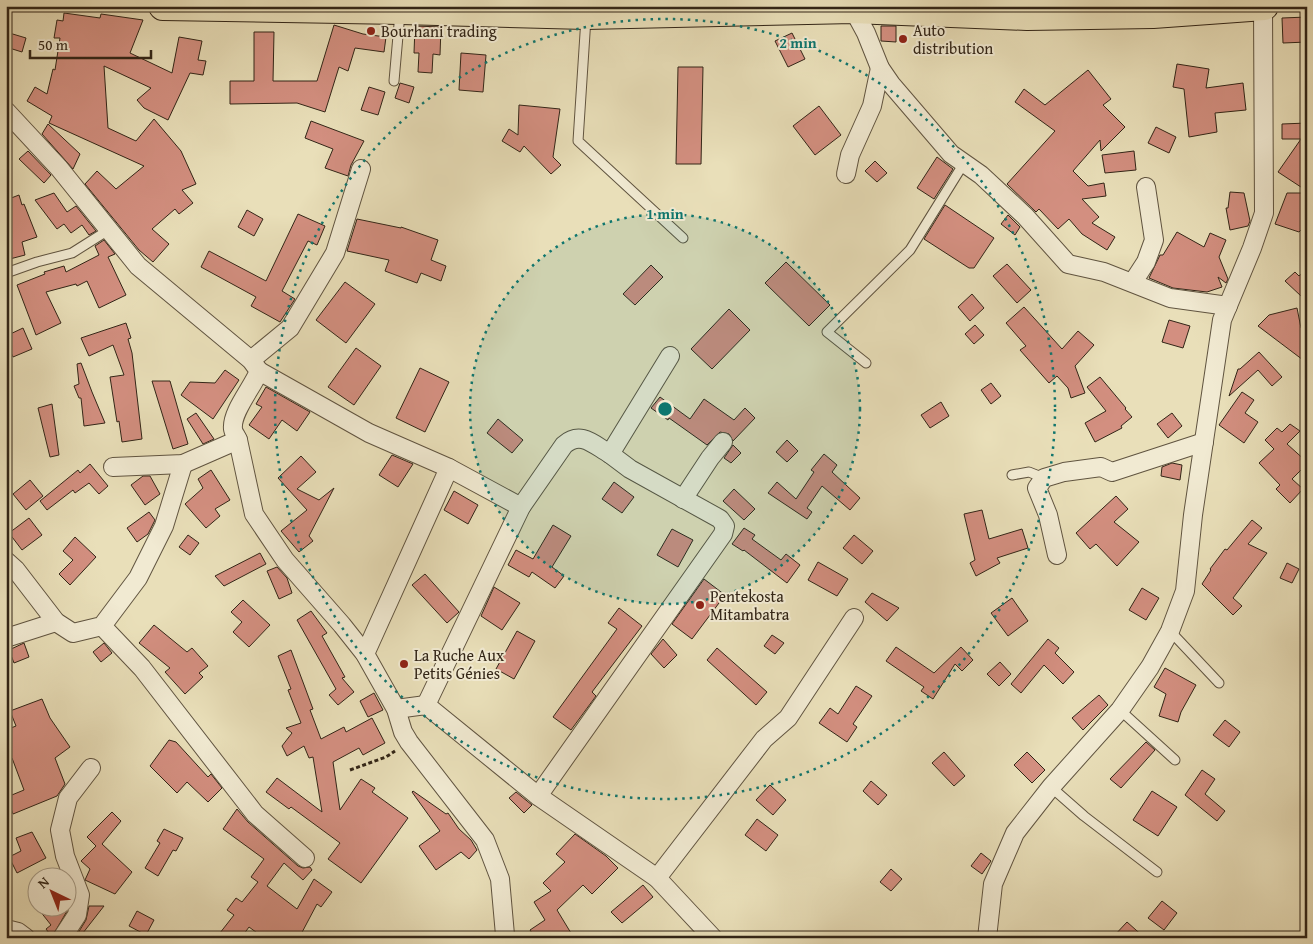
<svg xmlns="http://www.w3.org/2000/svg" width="1313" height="944" font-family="'Gentium Book Plus',serif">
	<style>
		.building { fill: #d38f80; stroke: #322517 }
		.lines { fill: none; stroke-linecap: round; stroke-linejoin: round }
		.lane-casing { stroke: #605440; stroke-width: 11 }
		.street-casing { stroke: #605440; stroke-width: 20 }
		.primary-casing { stroke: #322517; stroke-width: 30 }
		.path { stroke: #322517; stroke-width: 3; stroke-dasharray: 4 2.5; stroke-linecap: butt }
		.lane { stroke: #f1ead2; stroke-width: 9 }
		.street { stroke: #f1ead2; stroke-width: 18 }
		.primary { stroke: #e9dfb9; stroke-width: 28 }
		.ring { fill: none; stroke: #0f766e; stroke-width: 2.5; stroke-dasharray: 2.5 5 }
		.poi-dot { fill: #8f2418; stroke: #f1ead2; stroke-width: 2 }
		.labels { text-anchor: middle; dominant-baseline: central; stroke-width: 4; stroke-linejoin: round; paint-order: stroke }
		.poi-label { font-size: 16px; fill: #322517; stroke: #f1ead2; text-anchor: start }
		.centre { fill: #0f766e; stroke: #f1ead2; stroke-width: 2.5 }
		.ring-label { font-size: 15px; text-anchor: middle; font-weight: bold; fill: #0f766e; stroke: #f1ead2; stroke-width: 4; stroke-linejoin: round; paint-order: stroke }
	</style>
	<rect width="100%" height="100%" fill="#e9dfb9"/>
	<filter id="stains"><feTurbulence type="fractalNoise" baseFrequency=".004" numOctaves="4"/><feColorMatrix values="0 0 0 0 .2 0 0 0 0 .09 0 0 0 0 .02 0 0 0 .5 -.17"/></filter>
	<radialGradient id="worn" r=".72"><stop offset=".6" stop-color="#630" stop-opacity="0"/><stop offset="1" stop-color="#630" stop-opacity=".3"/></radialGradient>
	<g class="building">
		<path d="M64 13 100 18 101 14 143 20 130 53 172 73 179 37 202 41 198 60 206 61 203 75 190 73 168 120 144 108 137 100 151 88 104 66 108 128 136 141 154 119 181 151 196 184 182 190 193 203 179 214 175 209 152 229 169 244 153 262 139 250 85 184 97 171 116 189 144 166 49 123 52 116 27 101 35 87 47 94 53 69 55 70 60 38H54L57 20 63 21Z"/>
		<path d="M1307 17V42L1283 43 1282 18Z"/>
		<path d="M334 25 363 34 386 37 384 52 355 48 348 71 339 67 325 112 297 103 230 104V81H254V32H274L273 81H317Z"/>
		<path d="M415 26 441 27 440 55 433 54 432 73 418 72 419 53H414Z"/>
		<path d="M881 26H896V42L881 41Z"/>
		<path d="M6 32 26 38 22 52 6 47Z"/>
		<path d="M792 33 805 59 788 67 775 41Z"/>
		<path d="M461 53 486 55 483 92 459 90Z"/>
		<path d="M1177 64 1209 69 1206 88 1243 83 1246 110 1215 113 1217 132 1189 137 1184 89 1173 87Z"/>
		<path d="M678 67H703L701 164H676Z"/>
		<path d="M1088 70 1111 99 1103 105 1125 127 1101 151 1100 140 1073 171 1088 186 1104 183 1106 196 1082 199 1099 217 1092 223 1115 237 1107 250 1082 234 1069 219 1058 229 1039 209 1036 212 1007 184 1055 131 1015 102 1024 89 1045 105Z"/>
		<path d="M400 83 414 87 409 103 395 98Z"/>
		<path d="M369 87 385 92 378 115 361 110Z"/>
		<path d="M519 105 560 109 553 157 561 165 551 174 524 146 520 152 502 141 509 129 518 135Z"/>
		<path d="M819 106 841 135 815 155 793 126Z"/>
		<path d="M311 121 364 141 351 165 348 176 325 168 333 149 305 138Z"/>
		<path d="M1307 123V191L1278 172 1301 139H1282V124Z"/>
		<path d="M48 124 80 154 73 169 42 134Z"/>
		<path d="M1156 127 1176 137 1169 153 1148 143Z"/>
		<path d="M28 151 51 175 44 183 19 159Z"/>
		<path d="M1134 151 1136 170 1105 173 1102 155Z"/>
		<path d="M937 157 953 169 934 199 917 188Z"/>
		<path d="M875 161 887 173 877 182 865 171Z"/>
		<path d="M1230 192 1244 193 1250 221 1248 226 1230 230 1226 208H1228Z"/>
		<path d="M54 193 67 212 76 206 96 231 89 235 82 225 71 233 64 224 57 229 35 200Z"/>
		<path d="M1287 193H1307V224L1299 232 1275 224Z"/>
		<path d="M19 195 22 205 24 204 37 237 22 242 25 255 6 260V200Z"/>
		<path d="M945 205 994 238 974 268H969L924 239Z"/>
		<path d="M247 210 263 219 254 236 238 227Z"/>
		<path d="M298 214 325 226 317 245 308 241 282 291 295 299 280 322 251 306 256 297 201 267 209 251 266 281Z"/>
		<path d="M1008 215 1020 227 1015 235 1001 224Z"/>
		<path d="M357 219 401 228V227L438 240 431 260 446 266 441 281 421 273 417 283 385 271 389 260 347 251Z"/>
		<path d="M1177 232 1204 247 1210 233 1226 240 1219 257 1228 279 1226 283 1218 277 1222 287 1207 292 1173 288 1149 278 1160 255H1163Z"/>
		<path d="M104 240 115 254 108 257 126 295 99 308 87 281 77 286 76 284 46 292 61 323 36 335 17 285 45 274 44 272 64 266 66 272 99 255 95 246Z"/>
		<path d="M786 262 830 305 809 326 765 283Z"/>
		<path d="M1007 264 1031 290 1017 303 993 276Z"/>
		<path d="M651 265 663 277 635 305 623 294Z"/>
		<path d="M1307 269V289L1301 296 1285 281 1295 272 1299 276Z"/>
		<path d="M345 282 375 304 346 343 316 320Z"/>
		<path d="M972 294 984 308 970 321 958 307Z"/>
		<path d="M1024 307 1062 349 1078 331 1094 345 1075 366 1085 393 1071 398 1068 388 1057 376 1049 383 1020 350 1026 346 1006 323Z"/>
		<path d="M1297 308 1301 328 1307 324V363L1258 326 1269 315Z"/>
		<path d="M729 309 750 330 712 369 691 349Z"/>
		<path d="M1169 320 1190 326 1183 348 1162 342Z"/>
		<path d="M126 323 131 338 128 339 132 353 142 439 122 442 119 421 117 422 110 377 124 375 113 345 89 356 81 338Z"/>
		<path d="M975 325 984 335 974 344 965 334Z"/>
		<path d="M23 328 32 349 13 357 6 342V336Z"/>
		<path d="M356 348 381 366 354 405 328 387Z"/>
		<path d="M1259 352 1282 377 1272 386 1258 370 1229 396 1238 369H1240Z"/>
		<path d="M81 363 92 392 105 423 84 426 81 398H79L74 386 79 384 77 364Z"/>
		<path d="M420 368 449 382 425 432 396 418Z"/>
		<path d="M225 370 239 380 213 419 181 395 190 382 215 383Z"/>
		<path d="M1100 377 1126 408 1125 409 1132 417 1121 426 1122 428 1095 442 1085 423 1106 411 1087 387Z"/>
		<path d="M152 381H170L188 444 173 449Z"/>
		<path d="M991 383 1001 396 991 404 981 390Z"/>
		<path d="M266 387 310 412 297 431 282 420 269 439 249 425 262 407 256 404Z"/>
		<path d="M1242 392 1254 400 1245 413 1258 422 1244 443 1219 425Z"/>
		<path d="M660 397 690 419 704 399 734 420 745 408 755 418 733 441 729 434 720 432 707 445 669 418 668 420 651 408Z"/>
		<path d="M941 402 949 416 930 428 921 415Z"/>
		<path d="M52 404 59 455 50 457 38 408Z"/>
		<path d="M196 413 214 439 203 444 187 419Z"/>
		<path d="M1172 413 1182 426 1168 438 1157 424Z"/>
		<path d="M498 419 523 440 512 453 487 433Z"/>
		<path d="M1290 424 1300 431 1287 444 1307 462V464L1292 479 1303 489 1290 503 1276 489 1280 485 1259 463 1274 449 1265 440 1277 428 1282 432Z"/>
		<path d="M787 440 798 451 787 462 776 452Z"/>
		<path d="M733 445 741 453 731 463 724 458Z"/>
		<path d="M824 454 837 465 832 472 860 498 850 510 822 486 807 508 812 512 807 519 768 493 777 482 796 499 814 472 811 470Z"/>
		<path d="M392 455 413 464 398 487 379 475Z"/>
		<path d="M301 456 316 472 297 489 319 500 334 488 309 536 313 541 299 552 281 531 307 510 278 478Z"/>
		<path d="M1172 463 1182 465 1180 480 1161 476 1162 467Z"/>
		<path d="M90 464 108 486 99 494 89 483 75 493 73 490 47 510 40 501 78 470 80 473Z"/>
		<path d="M211 470 230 500 215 509 220 516 206 528 185 504 203 488 198 479Z"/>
		<path d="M143 476H150L160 494 145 505 131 485Z"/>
		<path d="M30 480 43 496 26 510 13 494Z"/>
		<path d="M614 482 634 497 622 513 602 499Z"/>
		<path d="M734 489 755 509 744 520 723 501Z"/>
		<path d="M454 491 478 505 468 524 444 510Z"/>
		<path d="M1116 496 1128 509 1114 522 1139 542 1117 566 1096 544 1090 549 1076 533Z"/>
		<path d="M982 510 989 539 1022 529 1028 548 997 558 1000 563 976 576 970 563 975 560 964 514Z"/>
		<path d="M149 512 155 520 148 534 137 542 127 528Z"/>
		<path d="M29 518 42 535 22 550 9 533Z"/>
		<path d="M1252 520 1262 528 1248 544 1267 553 1233 598 1242 606 1233 615 1202 584 1211 570 1210 569 1225 549 1227 550Z"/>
		<path d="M553 525 571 536 552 567 564 576 555 588 532 572 529 577 508 565 516 550 533 559Z"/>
		<path d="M744 528 755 535 752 539 781 560 786 554 800 565 787 583 744 550 743 551 732 544Z"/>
		<path d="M672 529 693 540 678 567 657 555Z"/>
		<path d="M188 535 199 543 190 555 179 547Z"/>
		<path d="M854 535 873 551 862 564 843 548Z"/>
		<path d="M75 537 96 557 70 585 59 574 73 560 63 551Z"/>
		<path d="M260 553 266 564 224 586 215 576Z"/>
		<path d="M818 562 848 579 837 596 808 580Z"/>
		<path d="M1287 563 1299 569 1292 583 1280 578Z"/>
		<path d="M277 567 287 578 292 593 279 599 267 571Z"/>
		<path d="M425 574 459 612 447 623 412 585Z"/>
		<path d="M704 579 725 595 692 639 672 624Z"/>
		<path d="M494 587 520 603 502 630 481 616Z"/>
		<path d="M1142 588 1159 598 1146 620 1129 610Z"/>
		<path d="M872 593 899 608 887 621 865 602Z"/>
		<path d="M1012 598 1028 621 1008 636 991 613Z"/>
		<path d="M243 600 270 625 249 647 233 632 242 622 231 612Z"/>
		<path d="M619 608 642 626 592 692 596 696 571 730 553 717 617 629 608 623Z"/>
		<path d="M311 611 327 633 322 636 345 677 342 678 354 692 338 705 329 695 336 689 297 620Z"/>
		<path d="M154 625 187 652 192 648 208 666 199 673 203 677 185 694 165 672 170 668 139 643Z"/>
		<path d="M517 631 535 641 514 679 496 669Z"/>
		<path d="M772 635 784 643 775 654 764 646Z"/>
		<path d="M663 639 677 655 664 668 651 654Z"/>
		<path d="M1048 639 1059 648 1055 653 1074 672 1063 684 1044 665 1021 693 1011 684Z"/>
		<path d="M24 643 29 657 14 663 9 650Z"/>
		<path d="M104 643 112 653 101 662 93 652Z"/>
		<path d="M896 647 934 673 961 647 973 660 962 671 955 664 933 699 921 691 924 687 886 661Z"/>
		<path d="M717 648 767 692 756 705 707 660Z"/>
		<path d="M291 650 313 709 310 710 321 739 344 727 346 732 372 718 385 743 363 755 359 748 333 762 340 810 361 779 375 788 372 792 408 818 361 883 328 859 340 843 291 807 289 809 266 792 277 778 322 812 313 757 309 758 304 746 287 756 282 746 292 733 286 728 301 723 288 690 291 689 278 656Z"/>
		<path d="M1000 662 1011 674 999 686 987 674Z"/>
		<path d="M1165 668 1196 685 1181 712 1178 722 1159 716 1166 694 1154 687Z"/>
		<path d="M856 686 872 696 853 724 857 727 847 742 819 723 830 708 838 714Z"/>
		<path d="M374 693 383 710 368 717 360 701Z"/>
		<path d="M1099 695 1108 705 1083 730 1072 718Z"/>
		<path d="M42 699 50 718 70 747 55 758 65 784 57 796 13 814 7 797 24 790 12 758 6 761V730L16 726 10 711Z"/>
		<path d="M1225 720 1240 732 1229 747 1213 735Z"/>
		<path d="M169 740 176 742 208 777 211 774 222 788 208 802 187 782 177 793 150 766Z"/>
		<path d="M1146 742 1155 750 1121 788 1110 779Z"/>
		<path d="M944 752 965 776 954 786 932 763Z"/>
		<path d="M1027 752 1045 770 1032 783 1014 765Z"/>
		<path d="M1202 770 1215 779 1205 794 1225 811 1217 821 1185 795Z"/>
		<path d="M871 781 887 795 878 805 863 791Z"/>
		<path d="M770 785 786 800 773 815 756 800Z"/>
		<path d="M413 791 446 814 448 813 459 829 471 840 477 850 469 859 461 852 436 870 419 846 440 831 412 792Z"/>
		<path d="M1152 791 1177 807 1158 836 1133 820Z"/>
		<path d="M516 792 532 805 524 813 509 798Z"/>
		<path d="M237 809 248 822 298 866 303 868 310 867 312 870 303 880 284 863 267 886 297 909 314 879 332 892 321 907 317 904 299 938H264L249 927 241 938H216L234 915 227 910 236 898 242 902 258 882 251 877 264 859 223 829Z"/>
		<path d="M112 812 121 821 102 844 132 872 115 894 85 880 90 869 81 861 96 846 87 837Z"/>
		<path d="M757 819 778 835 766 851 745 835Z"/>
		<path d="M164 829 183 838 176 851 173 850 158 876 145 868 160 843 157 841Z"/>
		<path d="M32 832 46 858 17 873 9 857 21 851 16 838Z"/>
		<path d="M575 834 606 856 618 868 592 894 583 885 557 910 574 938H535L530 930 545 920 534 902 551 891 543 883 565 862 556 854Z"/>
		<path d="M981 853 991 861 982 874 971 866Z"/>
		<path d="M891 869 902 879 891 891 880 882Z"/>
		<path d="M643 885 653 897 622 923 611 912Z"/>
		<path d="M1162 901 1177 913 1164 930 1148 918Z"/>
		<path d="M36 906H68L67 911 52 937 46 929 51 925Z"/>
		<path d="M89 906H104L79 938H75L86 920Z"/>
		<path d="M137 911 154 920 146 935 129 926Z"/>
		<path d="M1127 922 1145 938H1112Z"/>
	</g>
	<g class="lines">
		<g class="lane-casing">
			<g id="lane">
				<path d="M586 18 578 141 683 238"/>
				<path d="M394 81 400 13"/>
				<path d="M6 273 37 262 72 253 110 229"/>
				<path d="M866 363 827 332 910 250 964 163"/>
				<path d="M1012 475 1029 472 1044 478"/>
				<path d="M1170 631 1219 683"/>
				<path d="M1120 710 1175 760"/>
				<path d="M1051 787 1084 816 1157 872"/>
			</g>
		</g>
		<g class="street-casing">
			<g id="street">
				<path d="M853 9 866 33 880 68 891 84 951 154 981 175 1025 216 1068 264 1104 272 1170 298 1228 306"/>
				<path d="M6 111 59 168 138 266 251 360 259 371C253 387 231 412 233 429 233 432 237 437 238 440L254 514 285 560 342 625 365 654 396 709 403 732 409 742 485 840 500 879 505 935 504 938"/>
				<path d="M846 174 850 155 872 106 880 68"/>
				<path d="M1133 282 1146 262 1154 240 1146 187"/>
				<path d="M251 360 290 328 335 253 361 169"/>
				<path d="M259 371 369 433 449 468 521 507"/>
				<path d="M113 467 183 464 238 440"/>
				<path d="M683 499 710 458 723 442"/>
				<path d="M1057 555 1048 515 1037 488 1044 478 1064 472 1101 467 1112 472 1204 442"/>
				<path d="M6 561 16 570 56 622 73 633 102 626 138 578 164 526 183 464"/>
				<path d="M102 626 142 668 255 814 305 858"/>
				<path d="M6 638 56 622"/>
				<path d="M365 654 449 468"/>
				<path d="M426 705 521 507 564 445C581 430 594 445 610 454L670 356"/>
				<path d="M396 709 426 705 538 796 657 878 713 938"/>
				<path d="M538 796 723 534 725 526 720 519 630 469 610 454"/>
				<path d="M657 878 764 739 788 718 854 618"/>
				<path d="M6 929 18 932 26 938"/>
				<path d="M62 938 77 915 80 895 65 856 60 830 68 798 91 768"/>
				<path d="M987 938 993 884 1015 833 1051 787 1120 710 1150 667 1170 631 1185 591 1193 515 1222 320 1252 248 1264 213 1263 6"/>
			</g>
		</g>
		<g class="primary-casing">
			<path id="primary" d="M163 6 401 10 586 15 853 9 1027 16 1153 14 1264 6"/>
		</g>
		<path class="path" d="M350 770 386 757 395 751"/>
		<use href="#lane" class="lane"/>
		<use href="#street" class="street"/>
		<use href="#primary" class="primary"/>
	</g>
	<circle cx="665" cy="409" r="195" fill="#0f766e" fill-opacity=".12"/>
	<g class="ring">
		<circle cx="665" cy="409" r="195"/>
		<circle cx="665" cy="409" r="390"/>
	</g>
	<g class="poi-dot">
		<circle cx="371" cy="31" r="5"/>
		<circle cx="903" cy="39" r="5"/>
		<circle cx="700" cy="605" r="5"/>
		<circle cx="404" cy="664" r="5"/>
	</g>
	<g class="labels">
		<g class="poi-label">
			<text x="913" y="30">Auto<tspan x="913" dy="18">distribution</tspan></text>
			<text x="381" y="31">Bourhani trading</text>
			<text x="710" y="596">Pentekosta<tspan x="710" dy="18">Mitambatra</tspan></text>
			<text x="414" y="655">La Ruche Aux<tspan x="414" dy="18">Petits Génies</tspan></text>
		</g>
	</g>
	<circle cx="665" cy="409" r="8" class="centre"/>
	<g class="ring-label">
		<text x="798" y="48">2 min</text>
		<text x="665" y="219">1 min</text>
	</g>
	<rect width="1313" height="944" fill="none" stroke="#e9dfb9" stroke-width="25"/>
	<rect x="8" y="8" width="1298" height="929" fill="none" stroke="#322517" stroke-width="2.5"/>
	<rect x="12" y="12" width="1288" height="919" fill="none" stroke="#322517"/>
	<g transform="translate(52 892) rotate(317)"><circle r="24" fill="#f1ead2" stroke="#a59b87"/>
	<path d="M0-4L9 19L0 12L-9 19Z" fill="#8f2418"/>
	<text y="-8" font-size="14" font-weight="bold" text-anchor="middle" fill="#322517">N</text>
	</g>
	<path d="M30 50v8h121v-8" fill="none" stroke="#322517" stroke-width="2.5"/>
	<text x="38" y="50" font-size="15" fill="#322517" stroke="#f1ead2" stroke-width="4" paint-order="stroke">50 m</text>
	<rect width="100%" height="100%" filter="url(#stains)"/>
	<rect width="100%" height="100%" fill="url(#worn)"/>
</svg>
